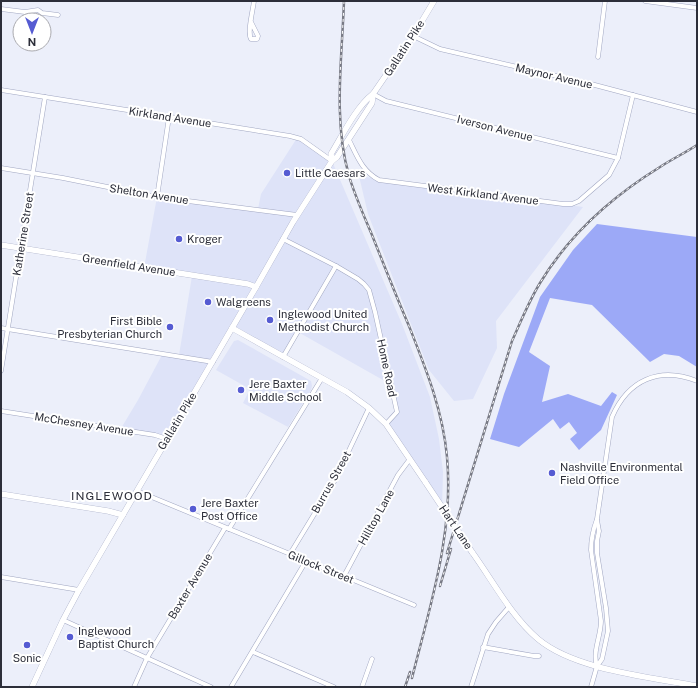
<svg xmlns="http://www.w3.org/2000/svg" width="698" height="688" font-family="'Public Sans',sans-serif">
	<style>
		.built { fill: #dee3f8 }
		.forest { fill: #9ca9f7 }
		.lines { fill: none; stroke-linecap: round; stroke-linejoin: round }
		.street-casing { stroke: #a1a7c2; stroke-width: 5 }
		.secondary-casing { stroke: #a1a7c2; stroke-width: 6 }
		.street { stroke: #fff; stroke-width: 4 }
		.secondary { stroke: #fff; stroke-width: 5.5 }
		.rail-casing { stroke: #777984; stroke-width: 2.5 }
		.rail { stroke: #fff; stroke-width: 1; stroke-dasharray: 3; stroke-linecap: butt }
		.secondary-bridge-casing { stroke: #a1a7c2; stroke-width: 6; stroke-linecap: butt }
		.secondary-bridge { stroke: #fff; stroke-width: 5.5 }
		.poi-dot { fill: #555bd2; stroke: #fff; stroke-width: 1.5 }
		.labels { text-anchor: middle; dominant-baseline: central; stroke-width: 4; stroke-linejoin: round; paint-order: stroke }
		.street-label { font-size: 11px; fill: #2c2e39; stroke: #fff }
		.poi-label { font-size: 11px; fill: #2c2e39; stroke: #fff; text-anchor: start }
		.neighbourhood-label { font-size: 12px; letter-spacing: 1px; fill: #2c2e39; stroke: #fff }
	</style>
	<rect width="100%" height="100%" fill="#eceffa"/>
	<g class="built">
		<path d="M297 138 332 161 402 324 430 397 439 439 443 472 442 508 386 424 397 412 390 384 298 332 283 357 232 329 167 439 120 430 138 400 163 353 179 355 192 276 144 268 157 197 258 209 261 194Z"/>
		<path d="M359 176 583 207 496 321 497 348 473 399 454 401 429 370 368 214Z"/>
		<path d="M238 340 311 381 312 386 311 390 288 427 243 403 250 389 216 370 234 341Z"/>
	</g>
	<path class="forest" d="M597 224 697 237V367L679 356 664 354 650 362 592 305 550 298 529 352 550 366 542 402 568 394 601 406 612 392 617 395 601 430 579 450 570 439 577 433 569 422 560 429 553 419 519 447 490 439 504 394 540 297 573 250Z"/>
	<g class="lines">
		<g class="street-casing">
			<g id="street">
				<path d="M645 1 697 8"/>
				<path d="M1 9 25 12 38 10 42 13 58 15"/>
				<path d="M251 22 258 36 257 39H251C247 32 253 10 254 1"/>
				<path d="M413 36 440 49 591 84 697 112"/>
				<path d="M598 57 605 1"/>
				<path d="M1 90 290 136 301 139 332 161"/>
				<path d="M373 94 386 101 618 158"/>
				<path d="M349 140C357 156 362 171 379 180L563 204H572L579 201 609 175 618 158 633 95"/>
				<path d="M1 168 63 178 157 197 297 215"/>
				<path d="M157 197 169 117"/>
				<path d="M283 239 336 266 358 279 364 284 369 290 375 312 397 412 386 424"/>
				<path d="M1 328 213 362"/>
				<path d="M283 357 336 266"/>
				<path d="M1 371 45 97"/>
				<path d="M1 411 155 435 167 439"/>
				<path d="M137 491 414 605"/>
				<path d="M229 529 322 378"/>
				<path d="M290 554 335 480 369 408"/>
				<path d="M344 576 398 475 410 459"/>
				<path d="M1 577 79 590"/>
				<path d="M63 620 211 687"/>
				<path d="M483 647 534 656H539"/>
				<path d="M253 652 334 687"/>
				<path d="M597 666C592 652 601 636 601 621L591 550C591 539 593 530 597 519L612 417C628 380 659 366 697 381"/>
				<path d="M134 687 147 658 225 528"/>
				<path d="M231 687 306 561"/>
				<path d="M362 687 372 659"/>
				<path d="M471 687 488 634 496 622 509 607"/>
				<path d="M591 687 597 666 602 659 608 631 606 608 597 553V541L599 531 597 520"/>
			</g>
		</g>
		<g class="secondary-casing">
			<g id="secondary">
				<path d="M332 161 331 154C342 136 356 107 373 94L413 36 434 1"/>
				<path d="M1 245 248 284 256 287"/>
				<path d="M232 328 347 392 369 408 386 424 426 483"/>
				<path d="M1 494 108 511 123 515"/>
				<path d="M472 552C493 581 511 616 538 639 575 670 650 677 697 686"/>
				<path d="M32 687 63 620 79 590 256 287 293 222 332 161 337 157 372 103 373 94"/>
			</g>
		</g>
		<use href="#street" class="street"/>
		<use href="#secondary" class="secondary"/>
		<g class="rail-casing">
			<g id="rail">
				<path d="M344 1C342 59 333 120 349 176 355 196 364 216 372 235 384 265 396 296 409 326 426 369 443 411 447 457 454 533 430 606 412 678"/>
				<path d="M447 553 512 341C521 321 529 301 540 283 569 235 613 196 660 167 672 159 685 153 697 145"/>
				<path d="M440 586 451 549"/>
				<path d="M405 687 410 672"/>
			</g>
		</g>
		<use href="#rail" class="rail"/>
		<g class="secondary-bridge-casing">
			<path id="secondary-bridge" d="M426 483 472 552"/>
		</g>
		<use href="#secondary-bridge" class="secondary-bridge"/>
	</g>
	<g class="poi-dot">
		<circle cx="287" cy="173" r="4"/>
		<circle cx="179" cy="239" r="4"/>
		<circle cx="208" cy="302" r="4"/>
		<circle cx="270" cy="320" r="4"/>
		<circle cx="170" cy="327" r="4"/>
		<circle cx="241" cy="390" r="4"/>
		<circle cx="552" cy="473" r="4"/>
		<circle cx="193" cy="509" r="4"/>
		<circle cx="70" cy="637" r="4"/>
		<circle cx="27" cy="645" r="4"/>
	</g>
	<g class="labels">
		<g class="street-label">
			<text transform="translate(404 48) rotate(-57)">Gallatin Pike</text>
			<text transform="translate(554 76) rotate(13)">Maynor Avenue</text>
			<text transform="translate(170 117) rotate(9)">Kirkland Avenue</text>
			<text transform="translate(495 128) rotate(14)">Iverson Avenue</text>
			<text transform="translate(149 194) rotate(9)">Shelton Avenue</text>
			<text transform="translate(483 194) rotate(7)">West Kirkland Avenue</text>
			<text transform="translate(23 234) rotate(-81)">Katherine Street</text>
			<text transform="translate(129 265) rotate(9)">Greenfield Avenue</text>
			<text transform="translate(387 368) rotate(78)">Home Road</text>
			<text transform="translate(177 421) rotate(-59)">Gallatin Pike</text>
			<text transform="translate(84 424) rotate(9)">McChesney Avenue</text>
			<text transform="translate(331 482) rotate(-61)">Burrus Street</text>
			<text transform="translate(376 517) rotate(-61)">Hilltop Lane</text>
			<text transform="translate(456 527) rotate(56)">Hart Lane</text>
			<text transform="translate(321 567) rotate(22)">Gillock Street</text>
			<text transform="translate(190 586) rotate(-59)">Baxter Avenue</text>
		</g>
		<g class="poi-label">
			<text x="295" y="173">Little Caesars</text>
			<text x="187" y="239">Kroger</text>
			<text x="216" y="302">Walgreens</text>
			<text x="278" y="314">Inglewood United<tspan x="278" dy="13">Methodist Church</tspan></text>
			<text x="162" y="321" text-anchor="end">First Bible<tspan x="162" dy="13">Presbyterian Church</tspan></text>
			<text x="249" y="384">Jere Baxter<tspan x="249" dy="13">Middle School</tspan></text>
			<text x="560" y="467">Nashville Environmental<tspan x="560" dy="13">Field Office</tspan></text>
			<text x="201" y="503">Jere Baxter<tspan x="201" dy="13">Post Office</tspan></text>
			<text x="78" y="631">Inglewood<tspan x="78" dy="13">Baptist Church</tspan></text>
			<text x="27" y="658" text-anchor="middle">Sonic</text>
		</g>
		<g class="neighbourhood-label">
			<text x="112" y="496">INGLEWOOD</text>
		</g>
	</g>
	<rect width="698" height="688" fill="none" stroke="#2c2e39" stroke-width="4"/>
	<g transform="translate(32 32) rotate(180)"><circle r="19" fill="#ffffff" stroke="#ababb0"/>
	<path d="M0-3L7 15L0 10L-7 15Z" fill="#555bd2"/>
	<text y="-6" font-size="11" font-weight="bold" text-anchor="middle" fill="#2c2e39">N</text>
	</g>
</svg>
